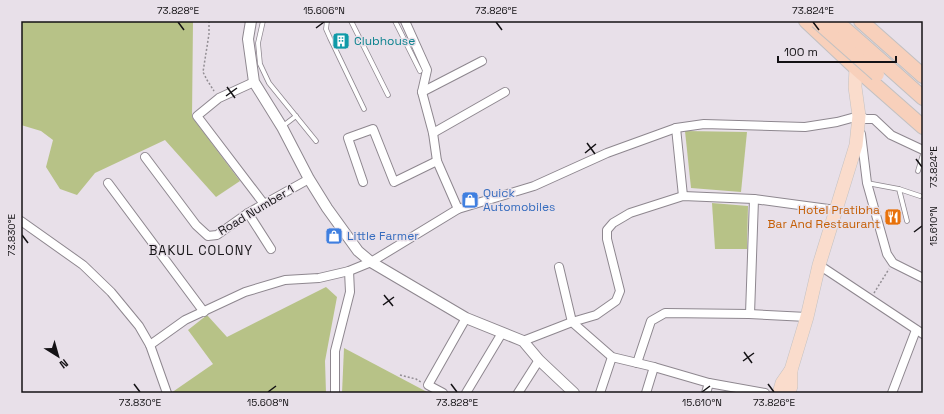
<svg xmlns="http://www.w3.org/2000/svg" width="944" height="414" font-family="'Space Grotesk',sans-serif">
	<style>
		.green { fill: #b7c287 }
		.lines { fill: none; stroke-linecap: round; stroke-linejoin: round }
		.service-casing { stroke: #8e878f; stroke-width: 5.5 }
		.minor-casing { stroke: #8e878f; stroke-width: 10 }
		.tertiary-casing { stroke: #8e878f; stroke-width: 12 }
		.primary-casing { stroke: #c2c1c2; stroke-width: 14 }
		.trunk-casing { stroke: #c2c1c2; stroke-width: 16 }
		.path { stroke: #938e94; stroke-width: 1.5; stroke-dasharray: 2 2; stroke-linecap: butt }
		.service { stroke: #fff; stroke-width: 4 }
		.minor { stroke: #fff; stroke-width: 8 }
		.tertiary { stroke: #fff; stroke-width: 10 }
		.primary { stroke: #fadccc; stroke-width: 13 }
		.trunk { stroke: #f8d0bb; stroke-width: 14 }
		.trunk-bridge-casing { stroke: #c2c1c2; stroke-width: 16; stroke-linecap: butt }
		.trunk-bridge { stroke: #f8d0bb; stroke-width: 14 }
		.ticks { fill: none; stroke: #141215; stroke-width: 1.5 }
		.labels { text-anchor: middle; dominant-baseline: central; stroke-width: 3; stroke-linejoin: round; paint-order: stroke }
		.culture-label { font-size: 12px; fill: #0d838f; stroke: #e8e0e9; text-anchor: start }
		.shop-label { font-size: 12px; fill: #366cbe; stroke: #e8e0e9; text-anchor: start }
		.street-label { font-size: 12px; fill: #141215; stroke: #e8e0e9 }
		.food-label { font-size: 12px; fill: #c56008; stroke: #e8e0e9; text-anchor: end }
		.neighbourhood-label { font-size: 13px; letter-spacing: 1px; fill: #141215; stroke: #e8e0e9 }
		.neatline { fill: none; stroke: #141215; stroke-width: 1.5 }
		.ticks-label { font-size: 10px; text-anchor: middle; fill: #141215 }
	</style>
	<rect width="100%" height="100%" fill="#e8e0e9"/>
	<g class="green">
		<path d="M21 21H193L192 117 240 181 216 197 165 140 95 173 77 195 60 189 46 167 53 140 41 131 21 125Z"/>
		<path d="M685 131 747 132 741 192 691 188Z"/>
		<path d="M712 203 748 206 747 249H715Z"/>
		<path d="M326 287 337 297 325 361 326 393H171L213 364 188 330 207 315 227 337Z"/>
		<path d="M344 348 429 393H342Z"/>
	</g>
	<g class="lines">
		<g class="service-casing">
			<g id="service">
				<path d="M263 21 258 43 260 64 269 83 316 141"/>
				<path d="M327 21 326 29 330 38 364 109"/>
				<path d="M351 21 388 95"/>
				<path d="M395 21 420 71"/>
				<path d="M283 126 296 116"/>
				<path d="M918 171 923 154"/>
				<path d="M867 183 899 189 907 221"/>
				<path d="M899 189 920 196"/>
			</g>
		</g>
		<g class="minor-casing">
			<g id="minor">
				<path d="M405 21 427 70 422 92 433 133 437 161 458 209"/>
				<path d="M254 82 219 98 197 116 264 204"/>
				<path d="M422 92 482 61"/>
				<path d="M676 128 683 196"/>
				<path d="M433 133 505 92"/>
				<path d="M861 134 867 183 887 254 893 263 923 278"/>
				<path d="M145 157 196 225 208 236 217 235 248 213 309 179"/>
				<path d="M363 182 348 138 373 129 394 182 437 161"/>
				<path d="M108 183 204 312"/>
				<path d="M248 213 271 249"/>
				<path d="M21 221 83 265 111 292 139 326 150 345 167 393"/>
				<path d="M819 265 923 334"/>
				<path d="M559 267 572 322 596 315 616 301 620 291 607 239V230L613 223 630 213 683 196 754 199 836 210"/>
				<path d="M750 314 754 199"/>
				<path d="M523 341 572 322 612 357 654 367 709 383 765 393"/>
				<path d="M150 345 185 320 245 292 285 280 319 278 349 271 371 262 458 209 534 186 607 153 676 128 704 124 805 127 837 122 859 116 866 119H874L891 135 923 150"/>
				<path d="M637 363 651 321 665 313 749 314 807 317"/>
				<path d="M335 393V351L350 292 349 271"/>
				<path d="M443 393 428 385 466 318"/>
				<path d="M466 393 502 333"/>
				<path d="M518 393 539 360"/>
				<path d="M600 393 612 357"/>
				<path d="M646 393 654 367"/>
				<path d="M706 393 709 383"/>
				<path d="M892 393 916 330"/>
			</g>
		</g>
		<g class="tertiary-casing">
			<path id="tertiary" d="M251 21 248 39 254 82 282 127 309 179 327 208 358 251 371 262 466 318 523 341 539 360 574 393"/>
		</g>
		<g class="primary-casing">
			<g id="primary">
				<path d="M779 393 782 383 791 370 807 317 819 265 856 145 859 116 855 87 856 68"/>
				<path d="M789 393 791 386V370"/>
			</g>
		</g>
		<g class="trunk-casing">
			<g id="trunk">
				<path d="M806 21 856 68 923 127"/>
				<path d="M861 21 923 76"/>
				<path d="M886 65 923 98"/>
			</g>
		</g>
		<g class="path">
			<path d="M209 21V34L203 72 207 80 214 91"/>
			<path d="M874 293 889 269"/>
			<path d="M400 375 416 379 421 382"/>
		</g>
		<use href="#service" class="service"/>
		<use href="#minor" class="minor"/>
		<use href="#tertiary" class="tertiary"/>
		<use href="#primary" class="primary"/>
		<use href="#trunk" class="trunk"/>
		<g class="trunk-bridge-casing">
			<g id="trunk-bridge">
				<path d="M817 21 877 74"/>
				<path d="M836 21 886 65"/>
			</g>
		</g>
		<use href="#trunk-bridge" class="trunk-bridge"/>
	</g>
	<path class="ticks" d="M178 22 184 30M496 22 502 30M813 22 819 30M316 28 324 22M227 87 235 98M226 96 237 88M587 143 595 154M585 153 596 144M916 159 922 167M914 232 922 226M22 235 28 243M384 295 393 306M383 305 394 297M744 352 752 363M743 361 754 353M134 384 140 392M451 384 457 392M768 384 774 392M268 392 276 386M702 392 710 386"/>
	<defs>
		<g id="building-square" transform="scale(0.9)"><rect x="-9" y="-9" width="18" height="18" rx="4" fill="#0f9aa8" stroke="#e8e0e9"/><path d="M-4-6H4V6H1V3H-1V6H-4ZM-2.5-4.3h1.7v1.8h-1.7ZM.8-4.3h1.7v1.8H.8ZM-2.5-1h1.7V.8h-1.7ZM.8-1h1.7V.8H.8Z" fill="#fff"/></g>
		<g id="shop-square" transform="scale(0.9)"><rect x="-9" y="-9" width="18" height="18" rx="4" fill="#3f7fe0" stroke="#e8e0e9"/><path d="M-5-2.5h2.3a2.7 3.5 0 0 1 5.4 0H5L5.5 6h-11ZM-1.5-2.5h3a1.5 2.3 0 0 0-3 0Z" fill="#fff"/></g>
		<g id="restaurant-square" transform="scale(0.9)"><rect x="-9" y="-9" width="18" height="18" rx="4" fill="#e8710a" stroke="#e8e0e9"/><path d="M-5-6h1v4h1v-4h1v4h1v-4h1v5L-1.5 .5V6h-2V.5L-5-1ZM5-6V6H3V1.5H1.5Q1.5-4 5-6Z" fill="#fff"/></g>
	</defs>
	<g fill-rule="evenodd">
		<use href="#building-square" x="341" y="41"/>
		<use href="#shop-square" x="470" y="200"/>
		<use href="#restaurant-square" x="893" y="217"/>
		<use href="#shop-square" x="334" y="236"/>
	</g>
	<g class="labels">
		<g class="culture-label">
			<text x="354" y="41">Clubhouse</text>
		</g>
		<g class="shop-label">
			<text x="483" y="193">Quick<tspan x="483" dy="14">Automobiles</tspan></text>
			<text x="347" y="236">Little Farmer</text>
		</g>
		<g class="street-label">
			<text transform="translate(256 210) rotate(-31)">Road Number 1</text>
		</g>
		<g class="food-label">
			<text x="880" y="210">Hotel Pratibha<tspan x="880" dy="14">Bar And Restaurant</tspan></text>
		</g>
		<g class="neighbourhood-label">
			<text x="201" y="250">BAKUL COLONY</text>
		</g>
	</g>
	<rect width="944" height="414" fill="none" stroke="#e8e0e9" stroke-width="44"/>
	<g transform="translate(58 356) rotate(143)" stroke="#e8e0e9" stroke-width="3" paint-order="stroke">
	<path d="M0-3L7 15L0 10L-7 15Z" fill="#141215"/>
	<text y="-6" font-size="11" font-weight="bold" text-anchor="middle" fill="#141215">N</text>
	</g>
	<path d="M778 56v6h118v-6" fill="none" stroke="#141215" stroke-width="2"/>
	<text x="784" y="56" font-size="12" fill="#141215" stroke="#e8e0e9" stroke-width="3" paint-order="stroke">100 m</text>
	<rect x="22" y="22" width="900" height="370" class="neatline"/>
	<g class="ticks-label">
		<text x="178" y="14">73.828°E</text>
		<text x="324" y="14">15.606°N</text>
		<text x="496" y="14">73.826°E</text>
		<text x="813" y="14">73.824°E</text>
		<text transform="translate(933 167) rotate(-90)" y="4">73.824°E</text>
		<text transform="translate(933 226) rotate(-90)" y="4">15.610°N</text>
		<text transform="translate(11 235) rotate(-90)" y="4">73.830°E</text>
		<text x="140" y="406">73.830°E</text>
		<text x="268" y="406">15.608°N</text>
		<text x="457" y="406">73.828°E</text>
		<text x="702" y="406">15.610°N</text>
		<text x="774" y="406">73.826°E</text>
	</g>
</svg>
